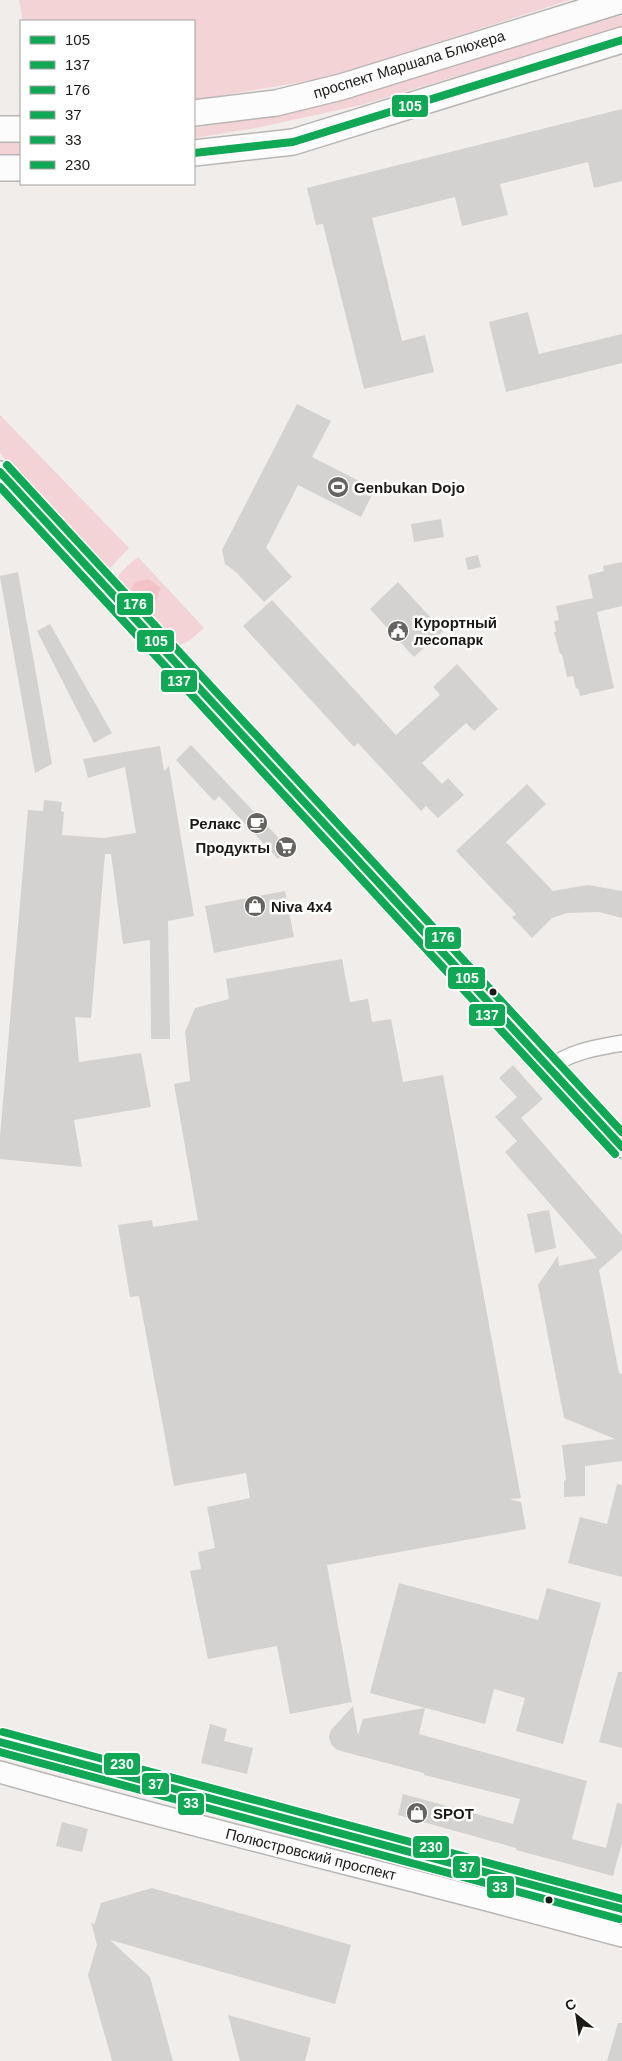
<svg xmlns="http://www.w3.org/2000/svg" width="622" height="2061" font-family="Arial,sans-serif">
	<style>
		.green { fill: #f3d3d5 }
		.forest { fill: #f3c2c7 }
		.building { fill: #d4d2d0 }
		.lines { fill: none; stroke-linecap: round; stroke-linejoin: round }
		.street-casing { stroke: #b8b6b4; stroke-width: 18 }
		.secondary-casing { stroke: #b8b6b4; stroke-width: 24 }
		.primary-casing { stroke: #b8b6b4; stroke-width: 28 }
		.street { stroke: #fdfcfc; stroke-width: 15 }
		.secondary { stroke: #fdfcfc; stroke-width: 21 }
		.primary { stroke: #fdfcfc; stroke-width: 25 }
		.bus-1-casing { stroke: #fff; stroke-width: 11 }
		.bus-2-casing { stroke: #fff; stroke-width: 11 }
		.bus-3-casing { stroke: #fff; stroke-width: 11 }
		.bus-4-casing { stroke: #fff; stroke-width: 11 }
		.bus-5-casing { stroke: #fff; stroke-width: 11 }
		.bus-6-casing { stroke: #fff; stroke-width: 11 }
		.bus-1 { stroke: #10a855; stroke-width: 8 }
		.bus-2 { stroke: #10a855; stroke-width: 8 }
		.bus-3 { stroke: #10a855; stroke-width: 8 }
		.bus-4 { stroke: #10a855; stroke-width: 8 }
		.bus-5 { stroke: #10a855; stroke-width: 8 }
		.bus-6 { stroke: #10a855; stroke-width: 8 }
		.bus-dot { fill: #1c1a17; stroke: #fff; stroke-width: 2 }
		.labels { text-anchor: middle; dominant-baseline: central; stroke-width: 5; stroke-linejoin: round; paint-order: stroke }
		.street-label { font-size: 15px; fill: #1c1a17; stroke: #fff }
		.poi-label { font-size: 15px; font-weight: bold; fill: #1c1a17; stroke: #fff; text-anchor: start }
		.line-badge { stroke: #fff; stroke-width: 2 }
		.badge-label { font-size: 14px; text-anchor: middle; font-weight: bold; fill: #fff }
	</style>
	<rect width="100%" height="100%" fill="#f0edea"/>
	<g class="green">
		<path d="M19 0H570L326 78 194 100V21H23Z"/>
		<path d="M622 15V26L361 105 256 128 194 138V128L254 118 358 95Z"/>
		<path d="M21 142V155L0 156V143Z"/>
		<path d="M0 415 129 548 110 568 100 565 0 453Z"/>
		<path d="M138 557 204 628 190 640 172 649 117 588C114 574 128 566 138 557Z"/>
	</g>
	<path class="forest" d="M148 579 161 588 154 605 143 609 133 602 132 587 136 582Z"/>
	<g class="building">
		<path d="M622 109V181L594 188 588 162 500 184 508 215 462 226 455 197 372 218 402 341 425 335 434 372 364 389 323 224 316 225 307 188Z"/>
		<path d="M528 312 539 354 622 334V363L506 392 489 322Z"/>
		<path d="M297 404 331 421 312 457 375 489 361 517 298 485 266 548 292 577 264 602 237 573 225 564 222 550Z"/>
		<path d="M441 519 444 537 414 542 411 524Z"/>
		<path d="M478 555 481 567 468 570 465 558Z"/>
		<path d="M622 562V606L597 612 614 688 580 696 578 688 576 689 573 676 567 677 562 654H560L554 632H556L554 621 559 620 556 606 593 598 588 575 604 571 603 566Z"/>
		<path d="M18 572 52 764 35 773 0 577V576Z"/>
		<path d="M398 582 443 631 414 657 370 609Z"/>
		<path d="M272 600 396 735 440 695 433 687 457 664 498 709 474 731 466 723 422 763 442 784 448 778 464 795 438 818 426 806 421 811 358 743 354 747 243 626Z"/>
		<path d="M50 624 112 733 94 743 37 631Z"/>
		<path d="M191 745 289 849 278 859 219 796 214 801 176 760Z"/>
		<path d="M160 746 164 771 169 766 194 916 168 921 170 1039H151L150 940 123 944 111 854H105L91 1018 75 1017 79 1062 141 1053 151 1107 74 1120 82 1167 0 1159V1137L28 810 43 811 44 800 62 802 61 811 64 812 62 835 104 838 136 833 125 767 88 778 83 759Z"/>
		<path d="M527 784 546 804 506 842 553 891 588 885 622 891V918L599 912 567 913 552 918 532 938 512 917 516 914 456 851Z"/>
		<path d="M285 891 294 937 214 953 205 906Z"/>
		<path d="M342 959 350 1002 368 999 372 1022 391 1019 403 1082 443 1075 521 1498 509 1499 521 1502 526 1529 327 1565 352 1702 290 1714 277 1646 208 1659 190 1571 201 1569 198 1552 215 1548 207 1507 250 1498 246 1473 174 1486 139 1296 130 1297 118 1225 152 1220 153 1227 198 1220 174 1084 190 1081 185 1032 195 1008 229 999 226 979Z"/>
		<path d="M513 1065 543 1099 521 1118 622 1235V1250L599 1270 619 1373 622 1374V1461L585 1466V1496L564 1497V1481L566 1480 562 1445 615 1439 564 1418 538 1285 558 1256 559 1266 597 1258 505 1152 517 1141 495 1117 517 1097 499 1078Z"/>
		<path d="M549 1210 556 1248 535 1253 527 1214Z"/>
		<path d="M617 1484 622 1485V1577L568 1563 580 1517 607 1524Z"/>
		<path d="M399 1583 538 1620 547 1588 601 1603 563 1744 516 1731 525 1698 494 1689 485 1724 370 1693Z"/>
		<path d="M618 1672H622V1748L599 1742Z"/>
		<path d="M353 1706 358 1735 363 1719 425 1708 419 1734 587 1781 572 1839 606 1848 617 1803 622 1804V1842L613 1876 516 1850V1848L398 1815 403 1794 513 1824 520 1799 424 1775V1773L337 1750 331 1744 329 1737 331 1730Z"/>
		<path d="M210 1724 227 1729 224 1741 253 1748 247 1774 201 1763Z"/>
		<path d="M62 1822 88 1829 82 1852 56 1846Z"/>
		<path d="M152 1888 351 1945 335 2004 110 1940 150 1977 173 2061H112L88 1975 97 1945 91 1922 94 1925 101 1903Z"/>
		<path d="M228 2015 311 2038 305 2061H240Z"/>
		<path d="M618 2023H622V2061H607Z"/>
	</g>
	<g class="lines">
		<g class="street-casing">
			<path id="street" d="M550 1068C570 1051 597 1048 622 1043"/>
		</g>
		<g class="secondary-casing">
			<g id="secondary">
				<path d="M0 472 622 1147"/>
				<path d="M0 1742 622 1909"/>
				<path d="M0 1772C206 1831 415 1879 622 1936"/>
			</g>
		</g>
		<g class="primary-casing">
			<g id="primary">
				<path d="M194 113 276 103 341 87 622 0"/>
				<path d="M0 129H21"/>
				<path d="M194 153 293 142 622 40"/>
				<path d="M0 168H21"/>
			</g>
		</g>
		<use href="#street" class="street"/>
		<use href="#secondary" class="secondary"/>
		<use href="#primary" class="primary"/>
		<g class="bus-1-casing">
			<g id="bus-1">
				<path d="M194 153 293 142 622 40"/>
				<path d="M0 472 622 1147"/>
			</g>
		</g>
		<g class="bus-2-casing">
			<path id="bus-2" d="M0 487 615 1154"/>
		</g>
		<g class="bus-3-casing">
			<path id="bus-3" d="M7 465 622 1132"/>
		</g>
		<g class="bus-4-casing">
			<path id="bus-4" d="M0 1742 622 1909"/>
		</g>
		<g class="bus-5-casing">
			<path id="bus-5" d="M0 1752 619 1919"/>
		</g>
		<g class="bus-6-casing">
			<path id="bus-6" d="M3 1732 622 1899"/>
		</g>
		<use href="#bus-1" class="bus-1"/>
		<use href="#bus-2" class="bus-2"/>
		<use href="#bus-3" class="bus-3"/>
		<use href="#bus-4" class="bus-4"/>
		<use href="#bus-5" class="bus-5"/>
		<use href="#bus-6" class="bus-6"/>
	</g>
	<defs>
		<g id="stadium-disc" transform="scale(1.125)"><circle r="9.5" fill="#666461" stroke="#fff"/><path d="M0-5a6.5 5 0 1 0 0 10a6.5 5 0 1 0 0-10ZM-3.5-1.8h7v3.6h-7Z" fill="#fff"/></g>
		<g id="civic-disc" transform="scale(1.125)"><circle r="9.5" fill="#666461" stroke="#fff"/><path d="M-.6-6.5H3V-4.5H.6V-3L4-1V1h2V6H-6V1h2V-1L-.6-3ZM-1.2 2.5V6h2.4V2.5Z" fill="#fff"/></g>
		<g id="cafe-disc" transform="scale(1.125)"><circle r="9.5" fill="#666461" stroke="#fff"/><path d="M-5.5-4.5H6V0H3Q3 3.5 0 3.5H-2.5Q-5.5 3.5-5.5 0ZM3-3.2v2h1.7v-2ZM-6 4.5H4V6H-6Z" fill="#fff"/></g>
		<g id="supermarket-disc" transform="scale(1.125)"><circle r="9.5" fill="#666461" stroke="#fff"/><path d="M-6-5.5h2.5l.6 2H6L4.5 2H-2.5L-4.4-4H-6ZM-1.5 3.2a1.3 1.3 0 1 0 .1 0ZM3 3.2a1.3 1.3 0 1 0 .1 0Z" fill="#fff"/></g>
		<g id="shop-disc" transform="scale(1.125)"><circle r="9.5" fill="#666461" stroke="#fff"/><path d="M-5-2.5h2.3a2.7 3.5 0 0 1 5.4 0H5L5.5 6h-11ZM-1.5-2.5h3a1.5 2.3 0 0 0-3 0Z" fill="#fff"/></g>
	</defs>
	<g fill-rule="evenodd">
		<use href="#stadium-disc" x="338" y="487"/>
		<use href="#civic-disc" x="398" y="631"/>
		<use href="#cafe-disc" x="257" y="823"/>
		<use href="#supermarket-disc" x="286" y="847"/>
		<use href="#shop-disc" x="255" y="906"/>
		<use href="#shop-disc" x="417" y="1813"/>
	</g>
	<g class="bus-dot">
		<circle cx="493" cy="992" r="4.5"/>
		<circle cx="549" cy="1900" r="4.5"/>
	</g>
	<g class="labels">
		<g class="street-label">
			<text transform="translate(409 64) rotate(-17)">проспект Маршала Блюхера</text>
			<text transform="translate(311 1854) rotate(14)">Полюстровский проспект</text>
		</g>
		<g class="poi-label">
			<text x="354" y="487">Genbukan Dojo</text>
			<text x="414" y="622">Курортный<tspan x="414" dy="17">лесопарк</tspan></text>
			<text x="241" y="823" text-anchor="end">Релакс</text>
			<text x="270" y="847" text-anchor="end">Продукты</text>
			<text x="271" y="906">Niva 4x4</text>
			<text x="433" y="1813">SPOT</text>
		</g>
	</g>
	<g class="line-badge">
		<rect x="391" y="94" width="38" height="24" rx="5" fill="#10a855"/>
		<rect x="116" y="592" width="38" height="24" rx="5" fill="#10a855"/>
		<rect x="136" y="629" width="39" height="24" rx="5" fill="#10a855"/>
		<rect x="160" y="669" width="38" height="24" rx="5" fill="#10a855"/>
		<rect x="424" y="926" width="38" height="24" rx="5" fill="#10a855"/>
		<rect x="447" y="966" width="39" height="24" rx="5" fill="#10a855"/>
		<rect x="468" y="1003" width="38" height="24" rx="5" fill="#10a855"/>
		<rect x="103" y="1752" width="38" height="24" rx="5" fill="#10a855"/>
		<rect x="141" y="1772" width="29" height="24" rx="5" fill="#10a855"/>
		<rect x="177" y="1792" width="28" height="24" rx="5" fill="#10a855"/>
		<rect x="412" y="1835" width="38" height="24" rx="5" fill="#10a855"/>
		<rect x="452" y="1855" width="29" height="24" rx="5" fill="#10a855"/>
		<rect x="486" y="1875" width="29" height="24" rx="5" fill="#10a855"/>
	</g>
	<g class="badge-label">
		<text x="410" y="111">105</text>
		<text x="135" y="609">176</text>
		<text x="156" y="646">105</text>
		<text x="179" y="686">137</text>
		<text x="443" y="942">176</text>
		<text x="467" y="983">105</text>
		<text x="487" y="1020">137</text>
		<text x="122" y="1769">230</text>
		<text x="156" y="1789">37</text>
		<text x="191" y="1808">33</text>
		<text x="431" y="1852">230</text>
		<text x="467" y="1872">37</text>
		<text x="500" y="1892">33</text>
	</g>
	<rect x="20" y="20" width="175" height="165" fill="#ffffff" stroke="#a4a3a2"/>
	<rect x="30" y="36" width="25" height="8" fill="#10a855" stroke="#a4a3a2"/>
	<text x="65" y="45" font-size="15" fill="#1c1a17">105</text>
	<rect x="30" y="61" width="25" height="8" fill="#10a855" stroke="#a4a3a2"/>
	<text x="65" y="70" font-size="15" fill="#1c1a17">137</text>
	<rect x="30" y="86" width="25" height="8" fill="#10a855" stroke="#a4a3a2"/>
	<text x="65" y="95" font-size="15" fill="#1c1a17">176</text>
	<rect x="30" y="111" width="25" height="8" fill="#10a855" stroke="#a4a3a2"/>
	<text x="65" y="120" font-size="15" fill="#1c1a17">37</text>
	<rect x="30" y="136" width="25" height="8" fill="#10a855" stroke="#a4a3a2"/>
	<text x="65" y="145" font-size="15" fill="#1c1a17">33</text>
	<rect x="30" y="161" width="25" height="8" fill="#10a855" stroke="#a4a3a2"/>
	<text x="65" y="170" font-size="15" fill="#1c1a17">230</text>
	<g transform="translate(577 2016) rotate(330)" stroke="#ffffff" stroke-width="4" paint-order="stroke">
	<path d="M0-4L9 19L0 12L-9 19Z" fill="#1c1a17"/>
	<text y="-8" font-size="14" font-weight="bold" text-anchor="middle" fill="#1c1a17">С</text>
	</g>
</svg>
